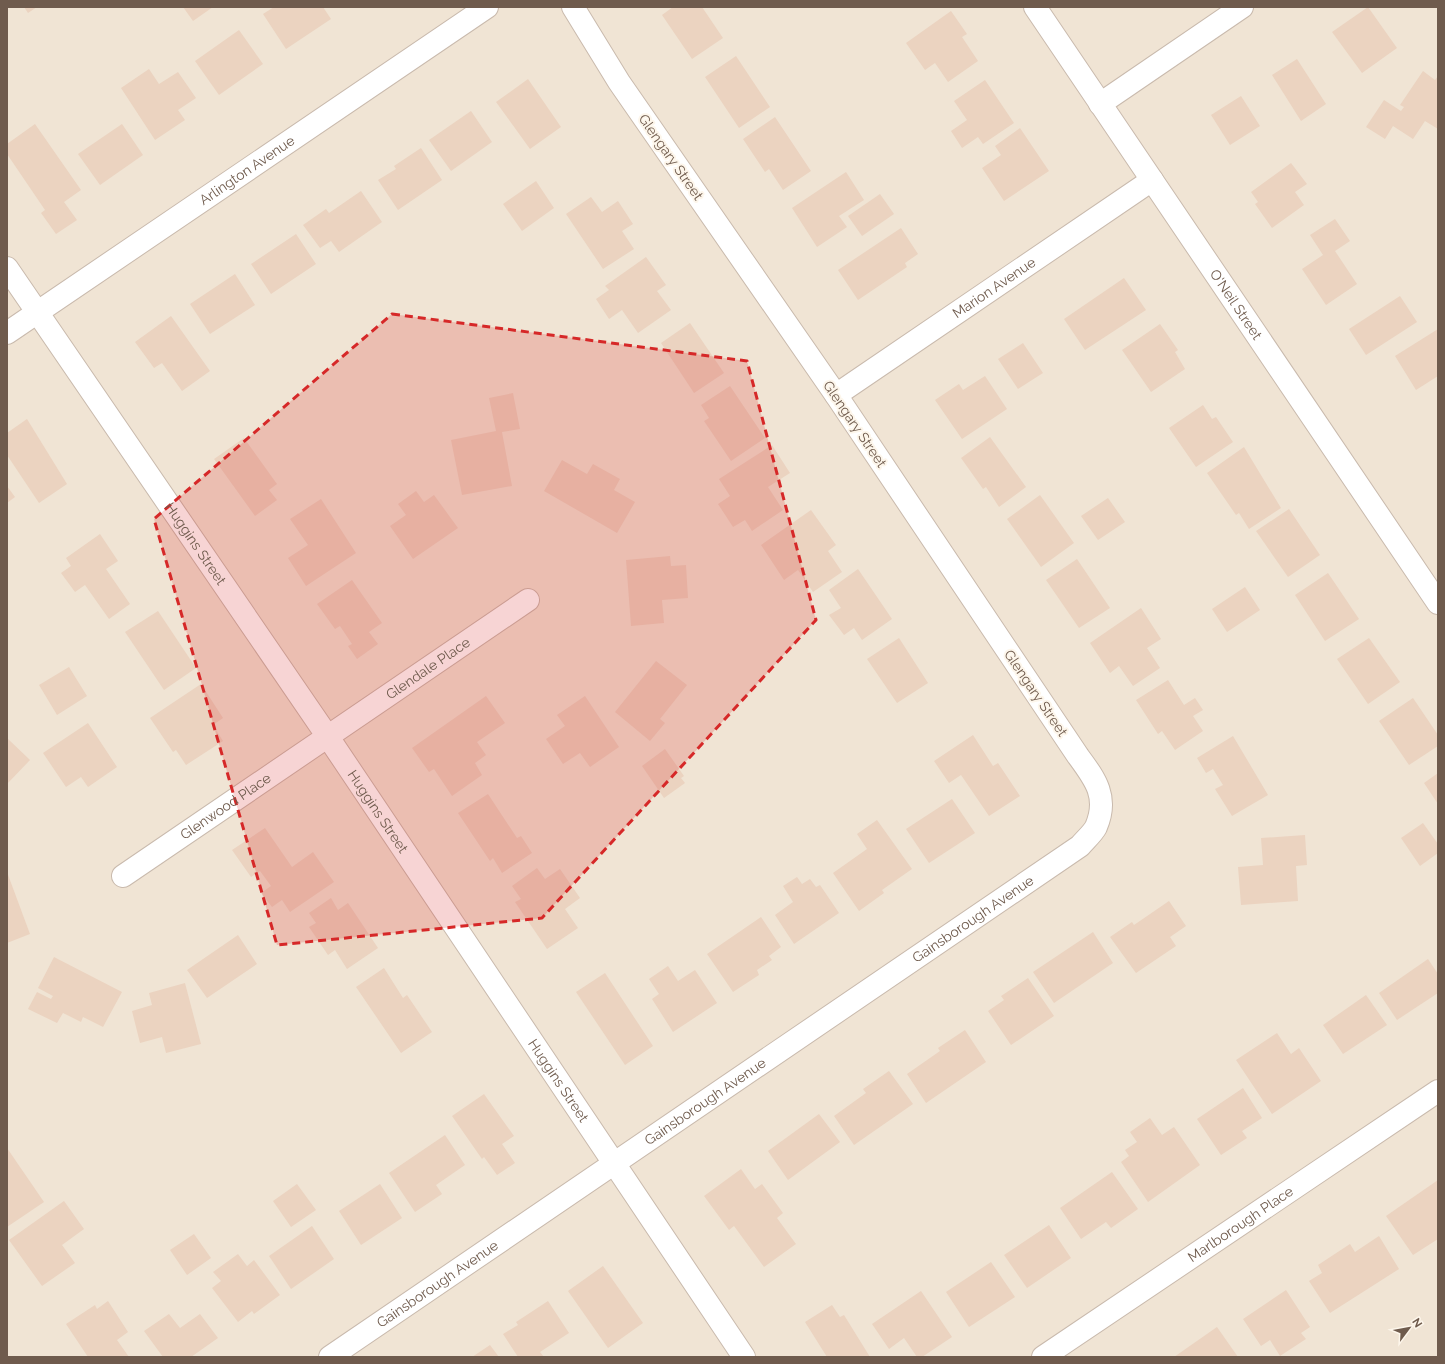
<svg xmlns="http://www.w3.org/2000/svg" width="1445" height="1364" font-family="Raleway,sans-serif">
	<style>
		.residential { fill: #f0e4d4 }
		.building { fill: #ebd3c0 }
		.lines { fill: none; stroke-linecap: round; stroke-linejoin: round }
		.minor-casing { stroke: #c9baad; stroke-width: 24 }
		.minor { stroke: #fff; stroke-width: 22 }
		.marked { fill: #d62828; fill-opacity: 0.2; stroke: #d62828; stroke-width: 3; stroke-dasharray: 8 5; stroke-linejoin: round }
		.labels { text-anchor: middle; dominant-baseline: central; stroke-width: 4; stroke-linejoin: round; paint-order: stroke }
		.street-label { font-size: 14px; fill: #6f5b4d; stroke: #fdf6eb }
	</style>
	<rect width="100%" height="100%" fill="#f9f2e5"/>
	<rect class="residential" x="7" y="7" width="1431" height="1350"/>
	<g class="building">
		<path d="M24 7H37L28 13Z"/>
		<path d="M183 7H213L193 21Z"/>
		<path d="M274 7H323L331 19 286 49 263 14Z"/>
		<path d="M673 7H702L723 38 692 59 662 15Z"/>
		<path d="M1368 7 1397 48 1362 73 1332 32Z"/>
		<path d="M951 11 967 34 962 37 978 61 948 82 935 63 925 70 906 43Z"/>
		<path d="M239 30 263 64 219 95 195 61Z"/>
		<path d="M736 56 770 107 739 128 705 77Z"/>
		<path d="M1297 59 1326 104 1301 121 1272 75Z"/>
		<path d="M149 69 159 84 178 72 196 98 178 110 185 120 155 140 121 88Z"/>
		<path d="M1423 71 1435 80 1438 76V129L1425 121 1413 139 1393 126 1385 139 1366 127 1384 100 1401 111 1404 107 1400 105Z"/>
		<path d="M528 79 561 127 530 149 496 102Z"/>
		<path d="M985 80 1014 123 983 144 978 137 962 148 951 131 967 120 954 101Z"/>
		<path d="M1241 96 1260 126 1230 145 1211 115Z"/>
		<path d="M471 111 492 142 451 171 429 140Z"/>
		<path d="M775 117 811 171 783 190 769 169 765 172 743 139Z"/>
		<path d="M35 124 81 190 64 202 77 220 56 234 41 213 45 210 7 154V144Z"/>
		<path d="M122 124 143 155 100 185 78 154Z"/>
		<path d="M1020 128 1049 171 1004 201 982 168 1001 155 995 146Z"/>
		<path d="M421 148 442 180 398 210 378 180 396 169 394 166Z"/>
		<path d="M1291 163 1307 184 1295 192 1304 205 1272 228 1255 204 1258 202 1251 192Z"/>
		<path d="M846 172 864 200 839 216 847 227 817 247 792 208Z"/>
		<path d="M536 181 554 208 522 231 503 204Z"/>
		<path d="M361 191 382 222 339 252 331 241 320 248 303 225 326 209 329 213Z"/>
		<path d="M880 194 894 214 862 236 848 216Z"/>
		<path d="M591 197 602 212 618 201 633 224 622 231 634 249 603 269 566 214Z"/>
		<path d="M1335 219 1350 241 1335 251 1357 284 1326 305 1302 269 1323 255 1310 235Z"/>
		<path d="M901 228 918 254 905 263 907 267 858 300 838 270Z"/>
		<path d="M296 234 316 264 271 294 251 264Z"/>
		<path d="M646 257 666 285 657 291 671 310 638 333 622 310 609 319 596 299 609 290 605 286Z"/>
		<path d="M235 274 255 305 210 334 190 304Z"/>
		<path d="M1124 278 1146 310 1085 350 1064 319Z"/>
		<path d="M1400 296 1417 322 1366 355 1349 329Z"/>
		<path d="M171 316 210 371 182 391 162 363 154 368 135 342Z"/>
		<path d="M690 323 724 373 694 393 661 343Z"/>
		<path d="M1160 324 1178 350 1175 352 1185 369 1151 392 1122 350Z"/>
		<path d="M1438 329V376L1416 390 1395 356Z"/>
		<path d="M1023 343 1043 373 1018 389 998 359Z"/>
		<path d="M985 376 1007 409 962 439 935 400 959 384 963 390Z"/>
		<path d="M730 386 765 438 731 461 704 421 709 418 701 405Z"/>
		<path d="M513 393 520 429 502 432 512 486 462 495 451 440 496 431 489 398Z"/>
		<path d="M1203 405 1212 419 1216 417 1233 442 1196 467 1169 428Z"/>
		<path d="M27 419 67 484 39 503 7 455V433Z"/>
		<path d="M990 437 1026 487 999 507 986 487 983 489 961 458Z"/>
		<path d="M244 438 277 484 269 490 277 500 255 516 214 459Z"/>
		<path d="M772 445 790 473 768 487 783 510 752 531 745 520 733 527 718 504 730 496 719 479Z"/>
		<path d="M1244 447 1281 508 1249 529 1239 513 1236 515 1207 473Z"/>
		<path d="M562 460 587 474 593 464 620 479 614 490 635 502 617 533 544 491Z"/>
		<path d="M7 486 15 497 7 503Z"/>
		<path d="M416 491 424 502 434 495 458 528 413 559 390 526 406 515 398 504Z"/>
		<path d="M1040 495 1074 543 1041 567 1007 519Z"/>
		<path d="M1108 498 1125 522 1098 540 1081 516Z"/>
		<path d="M321 499 356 553 306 586 288 558 308 545 290 519Z"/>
		<path d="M1289 509 1320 555 1288 577 1256 531Z"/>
		<path d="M811 510 836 545 828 551 842 572 813 592 798 570 784 580 761 545Z"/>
		<path d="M100 534 118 561 106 569 130 604 109 619 85 585 75 592 61 573 71 566 66 558Z"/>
		<path d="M670 556 671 566 686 565 688 598 662 600 664 623 631 626 626 560Z"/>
		<path d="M1077 559 1110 608 1079 628 1046 580Z"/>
		<path d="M858 569 892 619 862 640 854 628 844 635 829 615 841 608 829 590Z"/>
		<path d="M1328 573 1359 619 1325 641 1295 595Z"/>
		<path d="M352 580 382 623 369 632 378 644 357 659 348 646 352 644 340 626 335 629 317 604Z"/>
		<path d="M1245 587 1260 610 1227 632 1212 609Z"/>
		<path d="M1141 608 1161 639 1147 648 1160 668 1133 686 1119 666 1110 673 1090 643Z"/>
		<path d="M158 611 196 668 164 690 125 632Z"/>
		<path d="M899 638 928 683 897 703 867 659Z"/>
		<path d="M1369 638 1400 682 1368 704 1337 659Z"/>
		<path d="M656 661 687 685 660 719 665 723 650 741 615 712Z"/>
		<path d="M69 667 87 696 57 715 39 685Z"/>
		<path d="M1168 680 1184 705 1195 698 1203 710 1193 716 1203 731 1175 750 1162 731 1158 734 1136 700Z"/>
		<path d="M201 684 223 718 213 725 223 741 186 765 176 750 173 752 150 718Z"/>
		<path d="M486 696 505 723 477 742 486 755 475 763 482 775 452 796 434 769 429 772 412 748Z"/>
		<path d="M585 696 619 747 590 767 580 753 563 764 546 739 565 726 557 715Z"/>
		<path d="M1413 698 1438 735V746L1409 765 1379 721Z"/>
		<path d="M88 723 117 767 88 787 81 777 66 787 43 753Z"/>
		<path d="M973 735 993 766 998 763 1020 796 989 816 961 775 949 783 934 761Z"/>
		<path d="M1233 736 1268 795 1232 816 1215 789 1223 785 1213 769 1206 773 1197 758Z"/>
		<path d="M7 738 30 760 7 784Z"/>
		<path d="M665 749 684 776 681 778 685 783 664 798 642 766Z"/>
		<path d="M1438 773V804L1424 783Z"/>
		<path d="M488 794 517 838 521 836 532 853 502 873 493 858 490 861 458 813Z"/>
		<path d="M952 799 975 833 929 863 906 829Z"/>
		<path d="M877 820 912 869 882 890 884 893 859 911 833 873 867 849 857 834Z"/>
		<path d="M1423 823 1438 844V853L1420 866 1401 838Z"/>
		<path d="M265 828 292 867 313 852 334 882 290 912 282 900 272 907 261 893 271 886 260 871 251 877 232 850Z"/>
		<path d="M1305 835 1307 865 1296 866 1298 901 1241 905 1238 867 1263 865 1261 838Z"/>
		<path d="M537 868 545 879 560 869 580 898 565 909 578 928 547 949 515 902 521 899 512 886Z"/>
		<path d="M7 872 30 934 7 943Z"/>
		<path d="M797 877 802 884 810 879 816 887 820 885 839 913 794 944 775 915 793 902 783 886Z"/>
		<path d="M331 898 338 910 348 903 378 948 347 969 335 950 328 955 309 927 316 923 309 913Z"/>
		<path d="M1169 901 1186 926 1170 937 1176 946 1136 973 1110 937 1132 922 1134 925Z"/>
		<path d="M761 917 781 947 769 956 772 960 757 970 759 975 733 992 707 954Z"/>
		<path d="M1093 932 1113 963 1054 1003 1033 972Z"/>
		<path d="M238 935 257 964 207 998 187 970Z"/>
		<path d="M54 957 122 992 103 1027 83 1017 81 1022 63 1013 57 1023 28 1009 37 992 51 999 53 996 38 988Z"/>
		<path d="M1428 959 1438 974V993L1397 1020 1379 993Z"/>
		<path d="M668 966 678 981 695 970 717 1003 673 1032 652 999 659 994 649 979Z"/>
		<path d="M384 968 403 998 407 995 432 1032 401 1053 356 987Z"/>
		<path d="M605 973 653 1046 625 1065 576 992Z"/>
		<path d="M1028 978 1054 1016 1011 1045 988 1011 1004 1000 1001 996Z"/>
		<path d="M185 983 201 1044 166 1053 162 1037 140 1043 132 1011 152 1005 149 993Z"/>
		<path d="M1366 995 1387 1025 1343 1054 1323 1025Z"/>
		<path d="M965 1030 986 1062 926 1103 907 1074 940 1051 938 1048Z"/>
		<path d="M1277 1033 1291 1054 1299 1048 1321 1081 1272 1114 1236 1060Z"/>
		<path d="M889 1071 913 1104 854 1145 834 1116 866 1093 863 1089Z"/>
		<path d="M1243 1088 1262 1118 1242 1131 1247 1138 1221 1155 1197 1119Z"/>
		<path d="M484 1094 514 1136 502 1144 515 1163 497 1175 484 1157 482 1159 452 1116Z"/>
		<path d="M819 1114 840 1142 788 1180 768 1151Z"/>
		<path d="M1150 1118 1162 1135 1174 1127 1200 1165 1148 1202 1121 1162 1129 1156 1125 1150 1137 1142 1130 1132Z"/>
		<path d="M445 1135 465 1165 436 1185 442 1194 415 1212 389 1173Z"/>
		<path d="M7 1148 44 1202 7 1227Z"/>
		<path d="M741 1169 755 1189 762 1184 783 1213 777 1218 796 1244 764 1267 734 1226 729 1230 704 1196Z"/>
		<path d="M1112 1172 1138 1209 1111 1228 1106 1222 1081 1239 1060 1208Z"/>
		<path d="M1438 1180V1239L1413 1255 1386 1216Z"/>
		<path d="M297 1184 316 1210 291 1227 273 1201Z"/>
		<path d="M380 1184 402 1218 361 1245 339 1211Z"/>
		<path d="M64 1201 84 1229 62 1245 75 1263 42 1286 9 1240Z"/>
		<path d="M1049 1225 1071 1258 1027 1288 1004 1255Z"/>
		<path d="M312 1226 334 1259 291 1289 269 1256Z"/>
		<path d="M194 1234 211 1258 187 1275 170 1250Z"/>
		<path d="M1379 1236 1399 1269 1330 1313 1309 1281 1322 1273 1318 1265 1350 1244 1355 1252Z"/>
		<path d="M238 1254 247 1266 254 1260 280 1295 254 1314 252 1311 238 1322 212 1288 221 1281 213 1272Z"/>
		<path d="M991 1262 1015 1297 969 1327 946 1292Z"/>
		<path d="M603 1266 643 1323 608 1348 568 1291Z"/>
		<path d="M1286 1290 1310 1327 1301 1333 1306 1339 1280 1356 1270 1340 1261 1346 1243 1319Z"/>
		<path d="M921 1291 952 1337 922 1357H917L904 1338 889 1349 872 1324Z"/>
		<path d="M108 1301 128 1332 117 1340 129 1357H88L66 1324 95 1305 97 1309Z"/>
		<path d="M548 1301 569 1333 540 1352 544 1357H518L503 1334 518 1325 516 1322Z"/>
		<path d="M832 1305 840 1317 844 1315 870 1357H827L805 1322Z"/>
		<path d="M169 1314 180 1328 200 1314 218 1338 191 1357H163L144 1331Z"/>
		<path d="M1217 1327 1238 1357H1174Z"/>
		<path d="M490 1345 499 1357H472Z"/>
	</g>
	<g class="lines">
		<g class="minor-casing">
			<g id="minor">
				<path id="s1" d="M1035 7 1438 603"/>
				<path d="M1100 104 1242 7"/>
				<path id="s2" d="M7 268 328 737 744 1357"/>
				<path id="s3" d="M7 333 487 7"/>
				<path id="s4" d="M836 395 1152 180"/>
				<path id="s5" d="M123 876 528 600"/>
				<path id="s6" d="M330 1357 1080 846C1085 840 1093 833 1096 827 1109 797 1095 779 1078 756L836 395 619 82 573 7"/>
				<path id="s7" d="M1043 1357 1438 1091"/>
			</g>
		</g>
		<use href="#minor" class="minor"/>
	</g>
	<path class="marked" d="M392 314 747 361 816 620 542 918 277 945 154 519Z"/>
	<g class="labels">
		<g class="street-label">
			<text transform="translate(671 157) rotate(55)">Glengary Street</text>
			<text stroke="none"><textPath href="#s3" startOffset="290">Arlington Avenue</textPath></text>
			<text stroke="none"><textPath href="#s4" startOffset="191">Marion Avenue</textPath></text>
			<text stroke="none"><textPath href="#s1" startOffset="359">O'Neil Street</textPath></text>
			<text transform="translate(855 424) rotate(56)">Glengary Street</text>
			<text stroke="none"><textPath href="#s2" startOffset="334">Huggins Street</textPath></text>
			<text stroke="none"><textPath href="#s5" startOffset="369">Glendale Place</textPath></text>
			<text transform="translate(1036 693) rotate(56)">Glengary Street</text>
			<text stroke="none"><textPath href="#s5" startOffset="124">Glenwood Place</textPath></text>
			<text stroke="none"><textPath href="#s2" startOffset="658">Huggins Street</textPath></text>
			<text stroke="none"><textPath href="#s6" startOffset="778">Gainsborough Avenue</textPath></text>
			<text stroke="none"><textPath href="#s2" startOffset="982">Huggins Street</textPath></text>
			<text stroke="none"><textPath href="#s6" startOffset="454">Gainsborough Avenue</textPath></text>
			<text stroke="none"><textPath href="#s7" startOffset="238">Marlborough Place</textPath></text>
			<text stroke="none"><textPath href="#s6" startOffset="130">Gainsborough Avenue</textPath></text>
		</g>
	</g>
	<rect width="1445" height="1364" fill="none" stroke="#6f5b4d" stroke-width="16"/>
	<g transform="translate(1409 1328) rotate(58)" stroke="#fdf6eb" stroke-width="3" paint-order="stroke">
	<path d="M0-3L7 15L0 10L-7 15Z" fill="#6f5b4d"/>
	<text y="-6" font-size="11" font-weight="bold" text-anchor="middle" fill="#6f5b4d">N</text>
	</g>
</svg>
